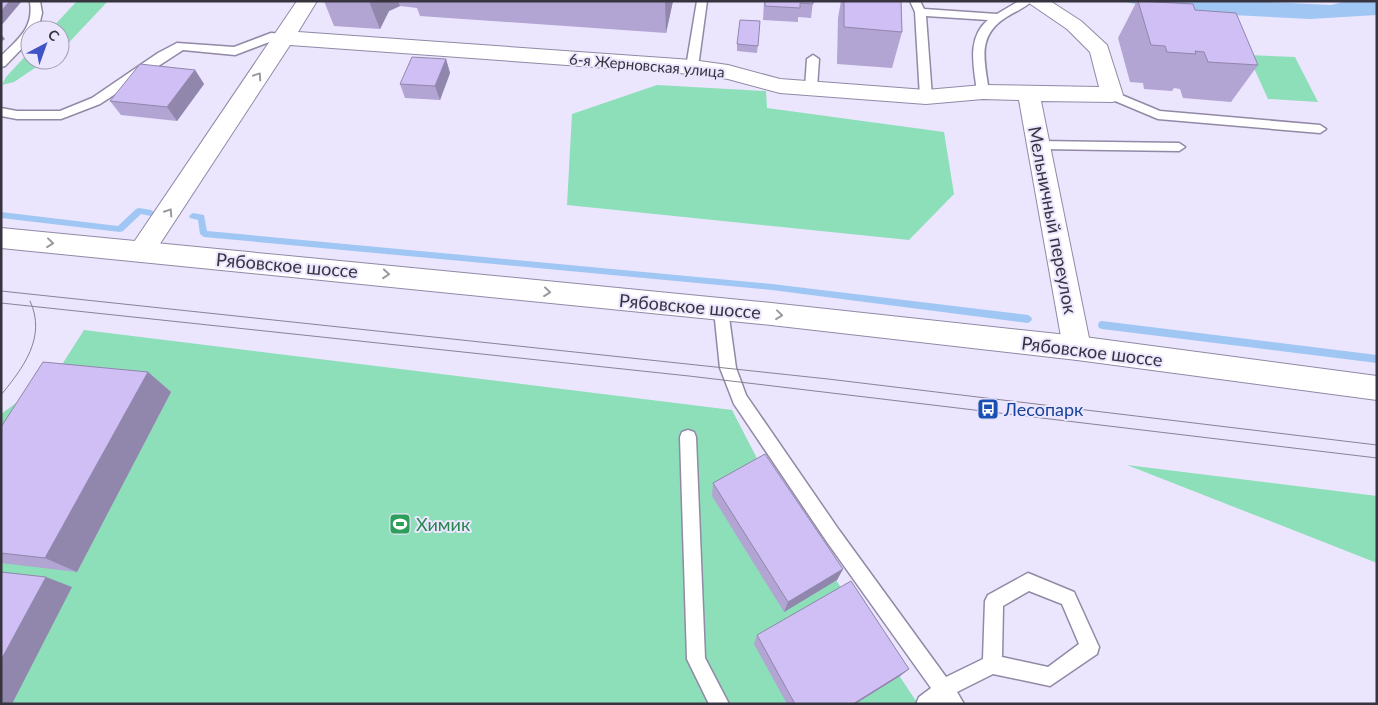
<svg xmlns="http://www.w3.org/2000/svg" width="1378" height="705" font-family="Lato,sans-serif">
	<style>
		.green { fill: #8ddfb9 }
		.water { fill: #a0c7f4 }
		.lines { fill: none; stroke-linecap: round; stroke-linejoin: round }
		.stream { fill: #a0c7f4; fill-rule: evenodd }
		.service-casing { stroke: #9189a5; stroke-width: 3 }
		.minor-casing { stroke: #9189a5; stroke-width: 2 }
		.secondary-casing { stroke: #9189a5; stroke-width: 2 }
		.service { fill: #fff; fill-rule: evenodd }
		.minor { fill: #fff; fill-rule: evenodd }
		.secondary { fill: #fff; fill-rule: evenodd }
		.tram { stroke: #888394; stroke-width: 1 }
		.wall { fill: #b2a4d3 }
		.shaded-wall { fill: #9186ac }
		.building { fill: #cfbff5; stroke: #9186ac }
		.oneway { stroke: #9b999f }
		.labels { text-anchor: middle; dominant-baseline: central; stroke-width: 4; stroke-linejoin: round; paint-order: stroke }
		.far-street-label { font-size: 15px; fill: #37333f; stroke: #ece5fe }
		.street-label { font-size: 18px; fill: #37333f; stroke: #ece5fe }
		.transit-label { font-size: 18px; fill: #164399; stroke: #ece5fe; text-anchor: start }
		.leisure-label { font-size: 18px; fill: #27864d; stroke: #ece5fe; text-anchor: start }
	</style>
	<rect width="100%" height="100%" fill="#ece5fe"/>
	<g class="green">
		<path d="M77 1H108L60 52V30H50Z"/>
		<path d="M30 51V60H47L14 82 2 85 6 77Z"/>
		<path d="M1248 55 1295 57 1318 102 1268 99Z"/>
		<path d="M657 85 766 91 767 108 944 132 954 194 909 240 567 205 572 114Z"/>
		<path d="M84 330 732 410 762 468 918 704H1V414L56 374Z"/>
		<path d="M1127 465 1377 496V563Z"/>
	</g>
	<path class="water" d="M1121 1H1249L1331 5 1346 1H1377V15L1310 19 1173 12Z"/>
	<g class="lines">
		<g class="stream">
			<path d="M139 208 151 210 155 213 151 216 141 214 123 231 120 232 1 218V212L118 226 136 209Z"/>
			<path d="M193 213 204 215 207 231 772 284 1028 315 1031 317 1032 319 1031 321 1028 323 772 290 204 237 200 234 198 220 190 218 189 216Z"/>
			<path d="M1102 321 1377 355V363L1102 329 1099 328 1098 325 1099 322Z"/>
		</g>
		<g class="service-casing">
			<g id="service">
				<path d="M40 1 42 13 38 30H30V40L5 66 1 67V56C18 39 34 28 30 2Z"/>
				<path d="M697 1H707L698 67 692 71 686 67Z"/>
				<path d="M910 1H920L924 9 997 14 1019 1H1032C1025 8 1014 12 1005 18 976 37 985 62 989 92L983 96 977 92C974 67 966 38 988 20L926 16 932 97 926 101 920 97 915 12Z"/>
				<path d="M271 33 284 34 290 38 284 42 272 41 235 55 183 50 100 104 61 119H17L1 116V108L17 111H60L92 98 158 53 177 43 234 47Z"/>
				<path d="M813 55 819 59 817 88 811 92 805 88 807 59Z"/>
				<path d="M1112 91 1160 111 1320 125 1326 129 1320 133 1158 119 1108 98V92Z"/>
				<path d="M1039 141 1179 143 1185 147 1179 151 1039 149 1033 145Z"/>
				<path d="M721 304 726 306 728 310 736 368 746 395 839 530 946 677 983 659 985 601 988 595 1028 573 1074 592 1099 647 1097 654 1050 686 993 674 957 692 964 704H916L919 697 931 688 827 542 734 404 720 368 714 310 716 306ZM1029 591 1062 604 1079 644 1048 667 1002 657 1003 606Z"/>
				<path d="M688 430 694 432 696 437 705 658 729 704H709L687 659 680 437 682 432Z"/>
			</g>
		</g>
		<g class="minor-casing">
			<path id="minor" d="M297 1H317L298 32 692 60 728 65 780 79 926 90 983 85 1099 87 1090 52 1067 29 1026 1H1050L1081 21 1107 45 1123 95 1120 100 1112 102 1041 101 1091 348 1087 356 1077 360 1067 356 1063 348 1019 100 983 99 926 104 780 93 728 79 692 74 290 45 150 259 141 262 132 259 128 252 132 245Z"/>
		</g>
		<g class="secondary-casing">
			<path id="secondary" d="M1 228 761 302 1077 336 1377 376V400L1077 360 761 324 1 248Z"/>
		</g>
		<use href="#service" class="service"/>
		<use href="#minor" class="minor"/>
		<use href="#secondary" class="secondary"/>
		<g class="tram">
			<path d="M1 291 828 379 1377 445"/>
			<path d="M1 303 689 376 1377 458"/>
			<path d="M1 395C23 368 47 337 30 301"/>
		</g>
	</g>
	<g class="wall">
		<path d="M324 1H673L666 33 420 16 417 8 400 6 389 11 380 29 334 26Z"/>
		<path d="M764 1H813L811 18 798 17V22L763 20Z"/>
		<path d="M841 1H901L902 32 892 68 837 64 838 18Z"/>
		<path d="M1137 1H1148L1195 10 1258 65 1231 102 1183 98 1180 89 1174 88 1172 91 1144 89 1143 83 1130 82 1118 38Z"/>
		<path d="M760 22 757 53 737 51V44Z"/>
		<path d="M446 59 450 73 440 100 405 98 400 84Z"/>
		<path d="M195 70 204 84 177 121 121 115 110 101Z"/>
		<path d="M148 372 171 392 77 572 1 563V427Z"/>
		<path d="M713 483 843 569 837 580 784 612 712 496Z"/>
		<path d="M757 635 909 669 900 676 855 704H787L754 644Z"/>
	</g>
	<g class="shaded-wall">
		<path d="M10 1H22L1 26V11Z"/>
		<path d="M369 1H398L400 6 389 11 380 29Z"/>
		<path d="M665 1H673L666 33Z"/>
		<path d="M1 34 5 39 1 42Z"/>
		<path d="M446 59 450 73 440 100 435 86Z"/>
		<path d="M195 70 204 84 177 121 167 107Z"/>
		<path d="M148 372 171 392 77 572 45 558Z"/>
		<path d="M843 569 837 580 784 612 788 602Z"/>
		<path d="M46 577 72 587 12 704H1V660Z"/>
		<path d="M909 669 900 676 855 704H853Z"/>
	</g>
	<g class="building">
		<path d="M1 1H10L1 11Z"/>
		<path d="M765 1H813V4L800 3V8L765 6Z"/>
		<path d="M844 1H901L902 32 844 27Z"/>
		<path d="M1138 1 1193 4 1195 10 1236 13 1258 65 1208 62 1204 52 1195 51 1196 54 1167 52 1165 46 1151 45Z"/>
		<path d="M740 20 760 21 758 46 737 44Z"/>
		<path d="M412 57 446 59 435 86 400 84Z"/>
		<path d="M140 64 195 70 167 107 110 101Z"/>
		<path d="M43 362 148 372 45 558 1 553V427Z"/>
		<path d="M765 454 843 569 788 602 713 483Z"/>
		<path d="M1 572 46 577 1 660Z"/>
		<path d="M851 581 909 669 853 704H795L757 635Z"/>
	</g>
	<defs><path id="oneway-chevron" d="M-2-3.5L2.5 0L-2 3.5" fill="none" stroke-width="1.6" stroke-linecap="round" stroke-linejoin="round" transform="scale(1.25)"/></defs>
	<g class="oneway">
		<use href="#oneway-chevron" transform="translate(258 76) rotate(-56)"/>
		<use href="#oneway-chevron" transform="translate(169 212) rotate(-57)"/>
		<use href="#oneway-chevron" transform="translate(50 243) rotate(6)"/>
		<use href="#oneway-chevron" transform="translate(386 274) rotate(5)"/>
		<use href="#oneway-chevron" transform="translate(547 292) rotate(6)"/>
		<use href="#oneway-chevron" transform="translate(779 315) rotate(6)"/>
	</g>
	<defs>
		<g id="bus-square" transform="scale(1.125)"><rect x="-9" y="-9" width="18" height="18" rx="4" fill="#1a4fb4" stroke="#ece5fe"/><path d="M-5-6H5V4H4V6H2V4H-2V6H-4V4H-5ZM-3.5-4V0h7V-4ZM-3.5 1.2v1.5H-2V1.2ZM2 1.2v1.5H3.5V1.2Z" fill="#fff"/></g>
		<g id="stadium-square" transform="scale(1.125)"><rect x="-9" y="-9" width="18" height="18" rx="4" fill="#2e9e5b" stroke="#ece5fe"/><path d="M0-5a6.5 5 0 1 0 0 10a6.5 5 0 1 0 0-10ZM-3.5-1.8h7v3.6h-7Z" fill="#fff"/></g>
	</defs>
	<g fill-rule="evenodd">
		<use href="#bus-square" x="988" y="409"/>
		<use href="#stadium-square" x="400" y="524"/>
	</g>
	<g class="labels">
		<g class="far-street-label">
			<text transform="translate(647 65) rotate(5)">6-я Жерновская улица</text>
		</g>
		<g class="street-label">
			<text transform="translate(1053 220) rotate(79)">Мельничный переулок</text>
			<text transform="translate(287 265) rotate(5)">Рябовское шоссе</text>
			<text transform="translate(690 306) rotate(5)">Рябовское шоссе</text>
			<text transform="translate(1092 351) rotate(7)">Рябовское шоссе</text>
		</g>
		<g class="transit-label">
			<text x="1004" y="409">Лесопарк</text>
		</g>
		<g class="leisure-label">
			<text x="416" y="524">Химик</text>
		</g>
	</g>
	<rect width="1378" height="705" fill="none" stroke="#37333f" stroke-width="5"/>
	<g transform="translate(45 45) rotate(41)"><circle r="24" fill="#ece5fe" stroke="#a49eb2"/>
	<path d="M0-4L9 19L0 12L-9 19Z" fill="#4053c6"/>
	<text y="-8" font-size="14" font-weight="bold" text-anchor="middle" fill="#37333f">С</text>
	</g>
</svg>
